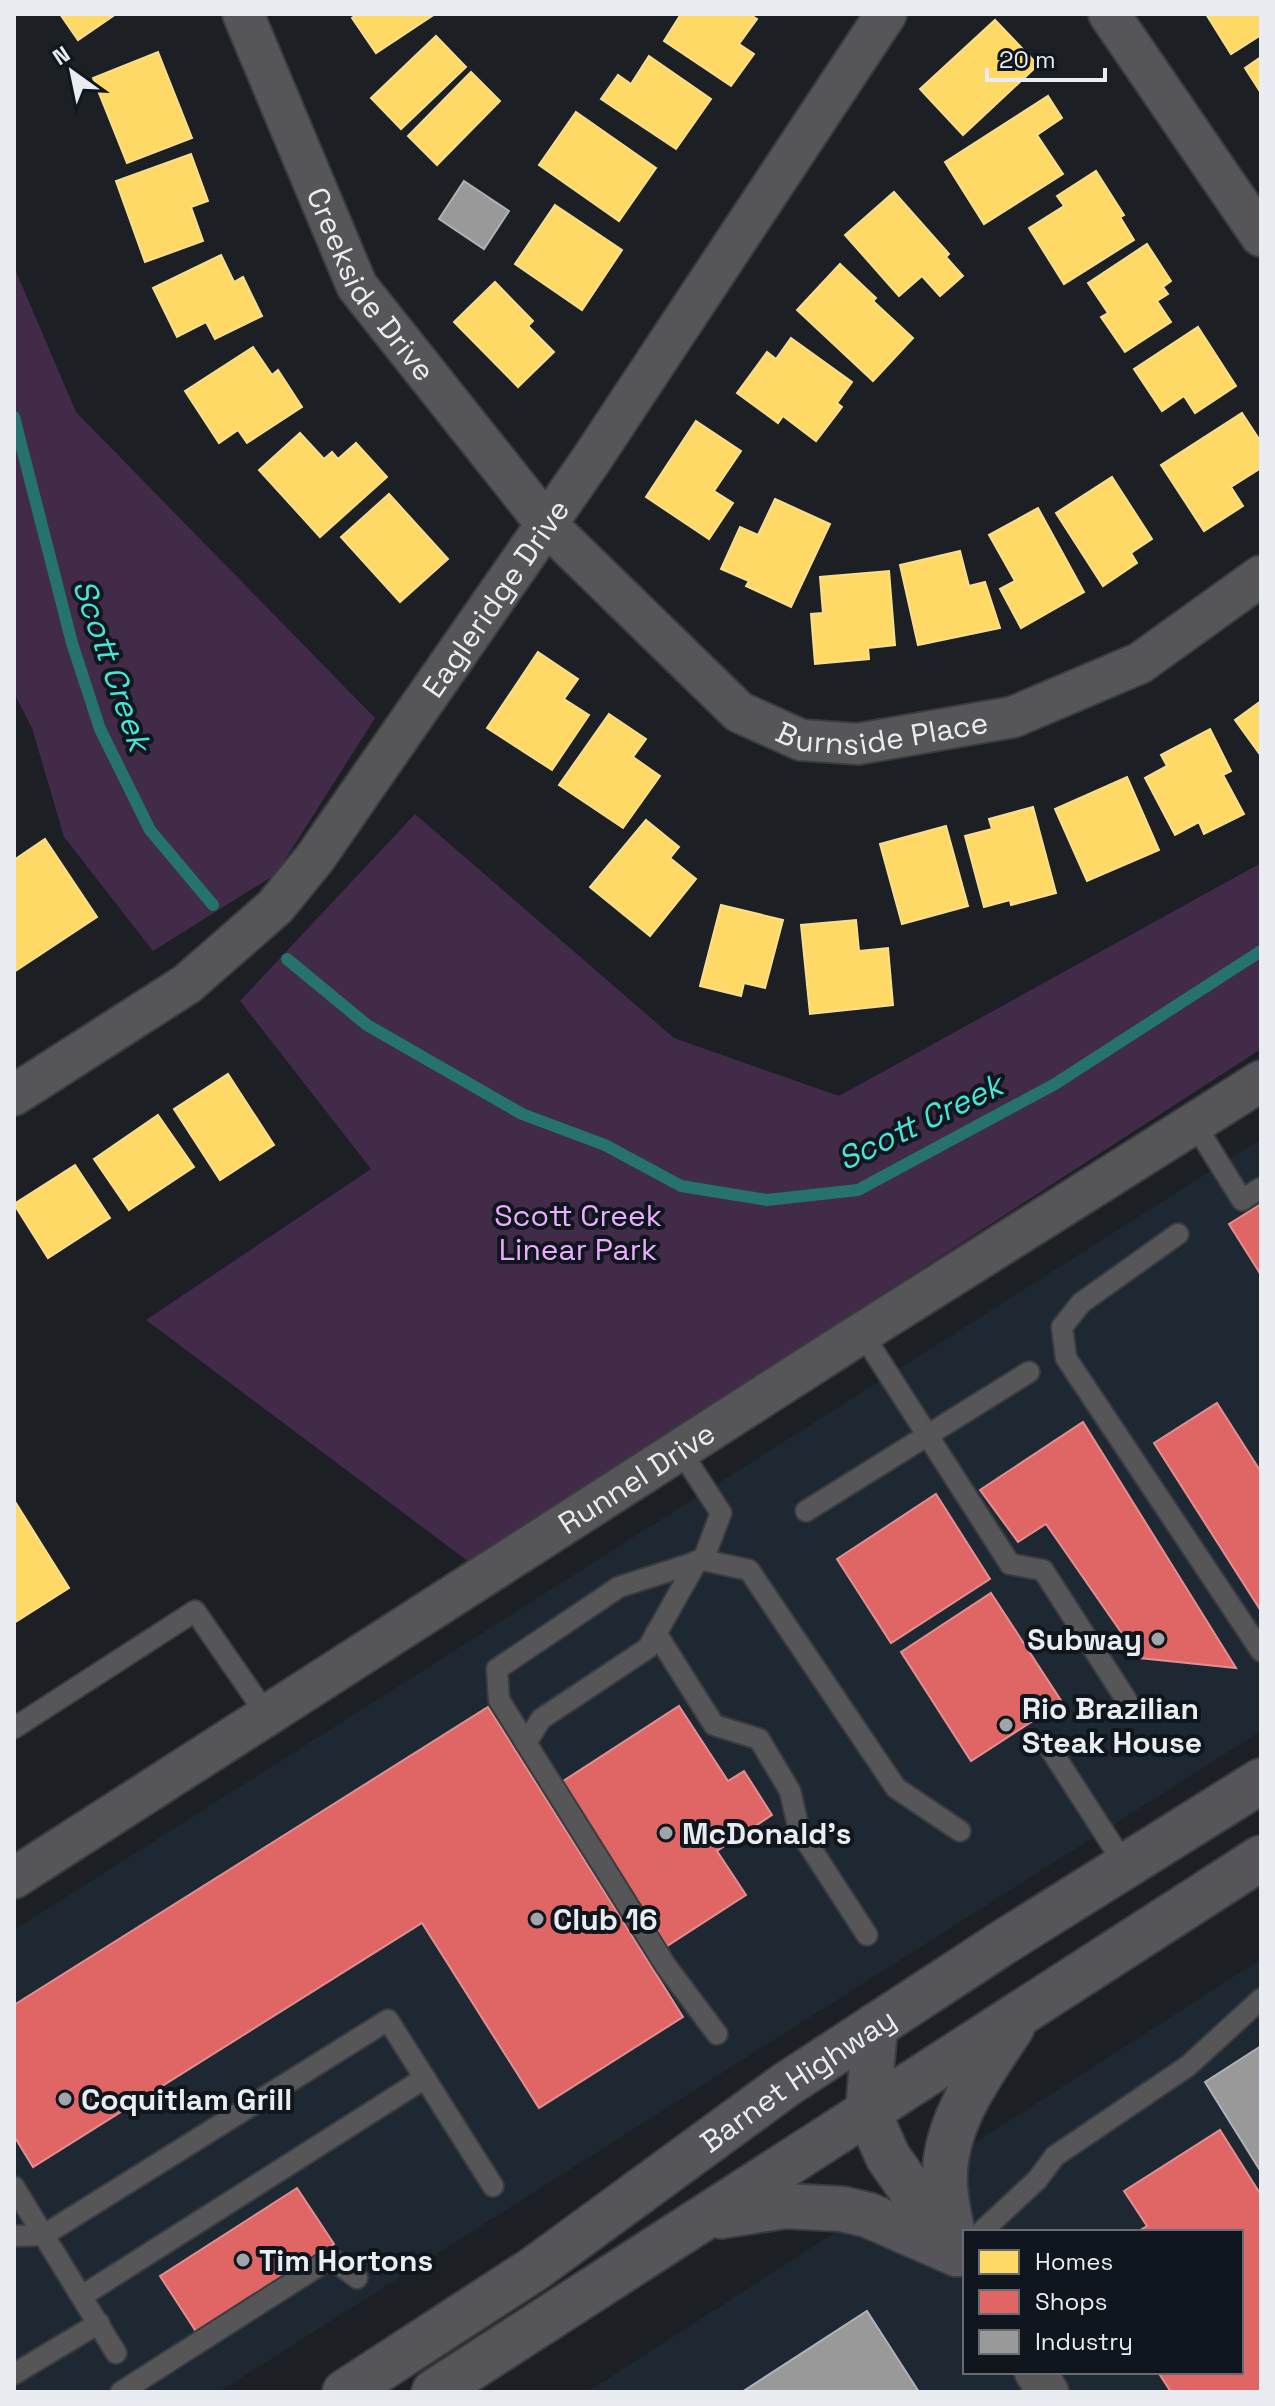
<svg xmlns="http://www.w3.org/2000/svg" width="1275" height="2406" font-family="'Space Grotesk',sans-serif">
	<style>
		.built { fill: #1e2833; fill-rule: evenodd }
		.green { fill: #412b48 }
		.homes { fill: #ffd966; stroke: #f8df90; stroke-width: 2 }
		.shops { fill: #e06666; stroke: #e38e90; stroke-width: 2 }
		.industry { fill: #999; stroke: #b1b2b4; stroke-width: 2 }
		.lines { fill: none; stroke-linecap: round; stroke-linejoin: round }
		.stream { stroke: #25736c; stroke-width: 12 }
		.service-casing { stroke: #3a3c3f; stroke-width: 24 }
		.minor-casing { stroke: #3a3c3f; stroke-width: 44 }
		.primary-casing { stroke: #3a3c3f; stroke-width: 48 }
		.service { stroke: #565658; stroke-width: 20 }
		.minor { stroke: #565658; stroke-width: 40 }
		.primary { stroke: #56565a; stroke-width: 44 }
		.poi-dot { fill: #a1a5aa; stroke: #10161d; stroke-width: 3 }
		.labels { text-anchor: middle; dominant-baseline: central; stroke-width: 8; stroke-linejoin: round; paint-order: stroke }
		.street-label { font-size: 30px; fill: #e9edf2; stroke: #10161d }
		.park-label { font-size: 30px; fill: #edadfe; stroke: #10161d }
		.poi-label { font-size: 30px; font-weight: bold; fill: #e9edf2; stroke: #10161d; text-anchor: start }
		.water-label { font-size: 32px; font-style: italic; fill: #48e5d7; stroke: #10161d }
	</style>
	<rect width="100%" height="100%" fill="#1c1f23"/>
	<g class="built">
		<path d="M1261 1139V1731L219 2392H14V1930Z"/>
		<path d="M1261 1959V2392H587ZM965 2232H1241V2372H965Z"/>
	</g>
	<g class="green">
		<path d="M14 267 76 412 375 718 276 874 153 951 64 837 32 728 14 693Z"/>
		<path d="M415 814 674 1038 839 1096 1261 863V1049L469 1562 146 1320 371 1169 240 1001Z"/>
	</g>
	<g class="homes">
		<path d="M60 14H116L78 40Z"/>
		<path d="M357 14H435L376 53 352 18Z"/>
		<path d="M681 14H749L757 19 739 44 754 54 731 86 664 41Z"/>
		<path d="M1206 14H1261V35L1231 54Z"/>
		<path d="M995 20 1038 65 963 135 920 89Z"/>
		<path d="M436 36 466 67 401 129 371 98Z"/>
		<path d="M158 52 192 138 127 163 93 78Z"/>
		<path d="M649 56 711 99 676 149 601 99 618 75 631 84Z"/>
		<path d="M1261 57V93L1245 68Z"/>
		<path d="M471 72 500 101 437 165 408 136Z"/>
		<path d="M1048 96 1062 118 1037 135 1063 174 984 224 945 162Z"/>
		<path d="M576 112 656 168 619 221 539 165Z"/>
		<path d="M191 154 208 201 191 207 203 241 145 262 116 181Z"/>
		<path d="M1096 171 1124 215 1120 217 1134 240 1064 284 1029 228 1064 206 1057 196Z"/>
		<path d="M894 192 949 254 946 257 963 276 940 296 922 276 899 296 845 235Z"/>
		<path d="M555 205 622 250 582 310 515 264Z"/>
		<path d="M1147 244 1171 281 1163 287 1168 294 1157 301 1171 322 1125 352 1101 317 1108 313 1088 283Z"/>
		<path d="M221 255 234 282 243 277 262 316 215 339 206 322 177 337 153 288Z"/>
		<path d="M840 264 876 298 873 301 913 338 873 381 797 310Z"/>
		<path d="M495 282 533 321 528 326 554 352 518 387 454 322Z"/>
		<path d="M1198 327 1236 386 1195 413 1184 396 1162 411 1134 369Z"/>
		<path d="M791 338 852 382 837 403 842 407 816 441 783 416 778 423 737 393 767 352 776 359Z"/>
		<path d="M253 347 272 375 278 370 302 407 247 443 238 430 219 443 185 391Z"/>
		<path d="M1242 413 1261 442V468L1231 487 1243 506 1204 531 1161 465Z"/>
		<path d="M696 421 741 451 714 491 733 503 709 539 646 497Z"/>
		<path d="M300 433 324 459 332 452 338 459 356 443 387 477 320 537 259 470Z"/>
		<path d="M1112 477 1152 539 1131 553 1137 563 1103 586 1056 513Z"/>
		<path d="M389 494 448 559 400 602 341 537Z"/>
		<path d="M775 499 830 524 791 607 746 586 749 581 721 569 740 527 758 535Z"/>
		<path d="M1038 508 1084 592 1021 628 1000 589 1015 581 989 535Z"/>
		<path d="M960 551 969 586 985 582 1000 628 918 645 900 565Z"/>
		<path d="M889 571 895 645 868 648 869 659 815 664 811 614 823 613 820 577Z"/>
		<path d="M538 652 578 679 564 699 589 715 552 770 487 728Z"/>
		<path d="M1261 701V756L1235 720Z"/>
		<path d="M609 714 646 739 633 757 660 776 623 828 559 785Z"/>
		<path d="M1210 729 1231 771 1223 775 1244 814 1204 834 1199 822 1175 835 1145 778 1167 766 1161 755Z"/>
		<path d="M1127 777 1159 850 1087 881 1055 809Z"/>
		<path d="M1033 807 1056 893 1011 905 1010 900 984 907 965 836 992 829 989 819Z"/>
		<path d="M646 820 679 847 670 858 696 879 650 936 590 887Z"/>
		<path d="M946 826 968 906 902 924 880 844Z"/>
		<path d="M45 839 97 917 14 972V860Z"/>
		<path d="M721 905 783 920 765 988 744 983 741 996 700 986Z"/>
		<path d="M856 920 859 951 888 948 893 1005 810 1014 801 925Z"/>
		<path d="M228 1074 274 1145 220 1180 174 1109Z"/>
		<path d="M158 1115 194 1167 129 1210 94 1159Z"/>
		<path d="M75 1165 110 1218 48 1258 14 1204Z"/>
		<path d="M14 1500 69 1588 14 1623Z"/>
	</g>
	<g class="shops">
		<path d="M1261 1204V1275L1229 1224Z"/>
		<path d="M1217 1403 1261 1472V1611L1154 1443Z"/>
		<path d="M1083 1422 1236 1668 1139 1658 1046 1524 1018 1542 980 1490Z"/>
		<path d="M936 1494 990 1579 891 1643 837 1559Z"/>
		<path d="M991 1593 1062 1702 971 1761 901 1652Z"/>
		<path d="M679 1706 728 1781 744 1771 772 1815 717 1851 746 1895 667 1946 634 1894 629 1897 557 1785Z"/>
		<path d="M488 1707 683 2017 539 2108 422 1923 33 2167 14 2136V2005Z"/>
		<path d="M1220 2130 1261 2195V2392H1171L1158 2372H1241V2232H1137L1147 2226 1124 2191Z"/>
		<path d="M297 2188 334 2244 197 2333 160 2276Z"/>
	</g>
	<g class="industry">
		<path d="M464 181 509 211 484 249 439 219Z"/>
		<path d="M1261 2046V2172L1205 2082Z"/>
		<path d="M867 2311 919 2392H742Z"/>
	</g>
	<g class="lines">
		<g class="stream">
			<path d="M14 417 72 643 100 729 150 830 213 905"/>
			<path d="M287 959 367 1025 522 1114 605 1145 681 1186 767 1200 858 1190 1055 1084 1261 951"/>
		</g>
		<g class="service-casing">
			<g id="service">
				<path d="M1194 1123 1242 1200 1261 1188"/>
				<path d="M1178 1234 1081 1303 1062 1327 1066 1358 1261 1651"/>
				<path d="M862 1333 1010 1564 1043 1570 1127 1701"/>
				<path d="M680 1450 721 1513 703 1560 749 1570 896 1788 960 1831"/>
				<path d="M806 1511 1029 1372"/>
				<path d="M703 1560 619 1587 497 1669 499 1700 666 1966 717 2034"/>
				<path d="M656 1633 714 1725 759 1739 790 1791 799 1830 867 1935"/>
				<path d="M14 1728 195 1611 267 1715"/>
				<path d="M526 1743 541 1719 648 1648 697 1561"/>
				<path d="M1049 1747 1125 1865"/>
				<path d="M14 2187 116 2353"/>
				<path d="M981 2232 1037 2180 1055 2156 1188 2066 1261 1999"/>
				<path d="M14 2236 44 2235 388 2020 493 2186"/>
				<path d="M82 2296 425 2078"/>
				<path d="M14 2374 99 2323"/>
				<path d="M121 2392 331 2258 357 2278"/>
			</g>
		</g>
		<g class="minor-casing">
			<g id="minor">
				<path id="s1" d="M243 14 357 286 547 525 739 712 801 740 858 744 1013 717 1140 663 1261 576"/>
				<path d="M1109 14 1261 236"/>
				<path id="s2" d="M14 1095 187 984 275 907 315 858 591 460 886 14"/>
				<path id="s3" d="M14 1878 838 1348 1261 1081"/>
				<path d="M1035 2372 1048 2392"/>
			</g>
		</g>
		<g class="primary-casing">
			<g id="primary">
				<path d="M875 2026 868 2112 888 2157 949 2244"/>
				<path d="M721 2216 785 2206 842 2209 868 2215 957 2254"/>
				<path d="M957 2254C953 2232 946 2209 945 2186 941 2126 981 2074 1012 2027"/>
				<path id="s4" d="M345 2392 534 2269 787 2084 1007 1940 1261 1781"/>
				<path d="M434 2392 1261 1858"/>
			</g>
		</g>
		<use href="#service" class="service"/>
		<use href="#minor" class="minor"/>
		<use href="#primary" class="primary"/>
	</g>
	<g class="poi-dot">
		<circle cx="1158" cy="1639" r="8"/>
		<circle cx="1006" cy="1725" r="8"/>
		<circle cx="666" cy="1833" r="8"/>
		<circle cx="537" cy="1919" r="8"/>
		<circle cx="65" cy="2099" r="8"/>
		<circle cx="243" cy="2260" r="8"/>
	</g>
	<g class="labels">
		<g class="street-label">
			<text stroke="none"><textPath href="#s1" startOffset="300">Creekside Drive</textPath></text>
			<text stroke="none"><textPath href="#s2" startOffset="702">Eagleridge Drive</textPath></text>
			<text stroke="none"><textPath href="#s1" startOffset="1018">Burnside Place</textPath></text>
			<text stroke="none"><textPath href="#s3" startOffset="740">Runnel Drive</textPath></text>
			<text stroke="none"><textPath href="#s4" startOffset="550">Barnet Highway</textPath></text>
		</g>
		<g class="park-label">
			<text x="578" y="1215">Scott Creek<tspan x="578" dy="34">Linear Park</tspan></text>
		</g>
		<g class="poi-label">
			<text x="1142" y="1639" text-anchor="end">Subway</text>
			<text x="1022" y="1708">Rio Brazilian<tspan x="1022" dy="34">Steak House</tspan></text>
			<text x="682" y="1833">McDonald's</text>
			<text x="553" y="1919">Club 16</text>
			<text x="81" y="2099">Coquitlam Grill</text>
			<text x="259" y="2260">Tim Hortons</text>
		</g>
		<g class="water-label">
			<text transform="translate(112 665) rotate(71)">Scott Creek</text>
			<text transform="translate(920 1122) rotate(-26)">Scott Creek</text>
		</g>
	</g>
	<rect width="1275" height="2406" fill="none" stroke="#e9edf2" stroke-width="32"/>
	<rect x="963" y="2230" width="280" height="144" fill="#10161d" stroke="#676c72" stroke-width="2"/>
	<rect x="979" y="2250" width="40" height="24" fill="#ffd966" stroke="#676c72" stroke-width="2"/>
	<text x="1035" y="2270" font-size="24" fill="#e9edf2">Homes</text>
	<rect x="979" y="2290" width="40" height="24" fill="#e06666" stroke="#676c72" stroke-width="2"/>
	<text x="1035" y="2310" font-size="24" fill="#e9edf2">Shops</text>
	<rect x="979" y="2330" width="40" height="24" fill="#999999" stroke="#676c72" stroke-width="2"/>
	<text x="1035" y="2350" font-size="24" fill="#e9edf2">Industry</text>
	<g transform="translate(72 72) rotate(327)" stroke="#10161d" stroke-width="6" paint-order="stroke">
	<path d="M0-6L14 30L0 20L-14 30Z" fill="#e9edf2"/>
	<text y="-12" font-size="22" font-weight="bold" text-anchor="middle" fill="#e9edf2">N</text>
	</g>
	<path d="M987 68v12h118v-12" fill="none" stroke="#e9edf2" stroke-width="4"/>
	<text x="999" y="68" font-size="24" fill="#e9edf2" stroke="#10161d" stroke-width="6" paint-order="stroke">20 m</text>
</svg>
